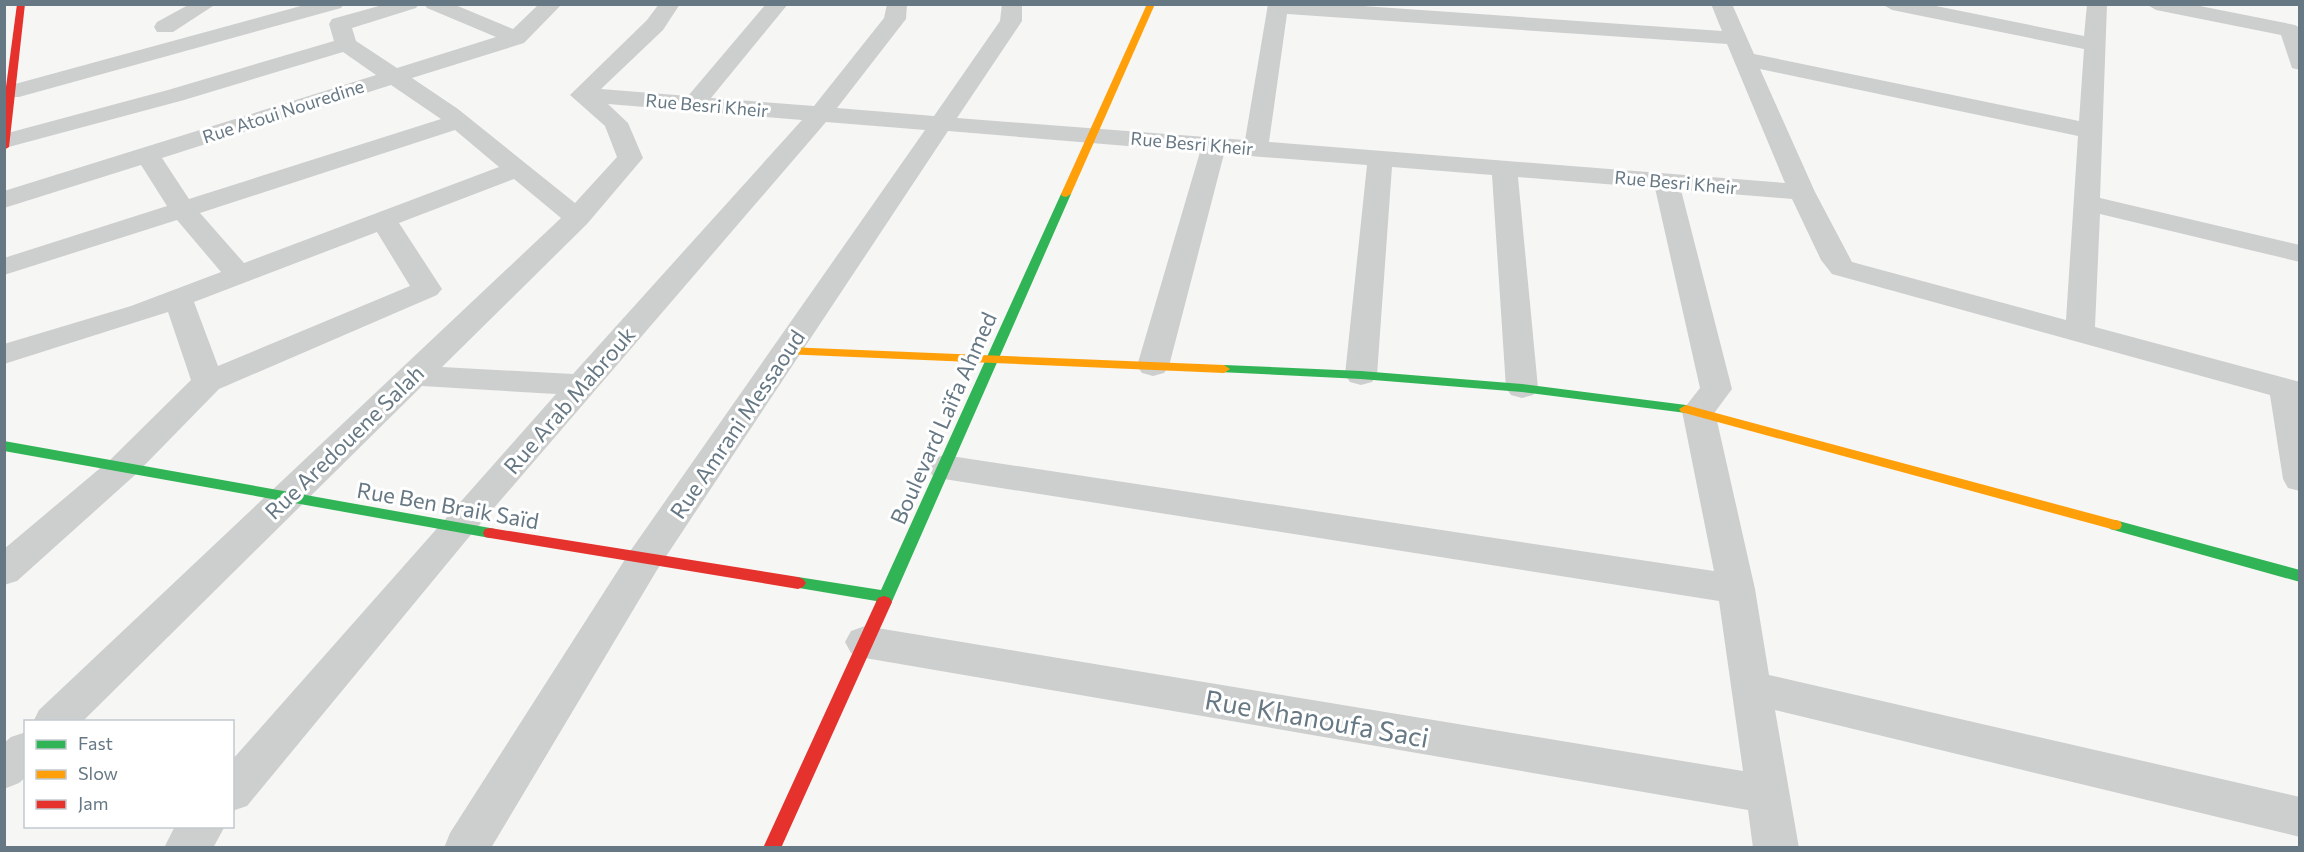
<svg xmlns="http://www.w3.org/2000/svg" width="2304" height="852" font-family="Commissioner,sans-serif">
	<style>
		.lines { fill: none; stroke-linecap: round; stroke-linejoin: round }
		.street { fill: #cdcfcf; fill-rule: evenodd }
		.fast { fill: #30b455; fill-rule: evenodd }
		.slow { fill: #ff9f0a; fill-rule: evenodd }
		.jam { fill: #e5322d; fill-rule: evenodd }
		.labels { text-anchor: middle; dominant-baseline: central; stroke-width: 6; stroke-linejoin: round; paint-order: stroke }
		.far-street-label { font-size: 18px; fill: #667884; stroke: #fff }
		.street-label { font-size: 22px; fill: #667884; stroke: #fff }
		.near-street-label { font-size: 27px; fill: #667884; stroke: #fff }
	</style>
	<rect width="100%" height="100%" fill="#f6f6f4"/>
	<g class="lines">
		<g class="street">
			<path d="M190 4H216L173 32H157L154 27 157 22Z"/>
			<path d="M308 4H344L341 8 19 97H4V87Z"/>
			<path d="M386 4H419L416 8 352 28 356 41 397 68 496 37 427 8 424 4H453L513 29 539 4H562L524 43 412 78 458 109 575 203 617 157 605 126 570 95 647 20 659 4H680L663 30 601 89 688 96 766 4H788L711 98 814 106 884 18 887 4H907L906 19 837 108 934 116 1000 21 1002 4H1022V21L957 118 1245 140 1268 4H1334L1722 31 1711 4H1732L1754 54 2079 121 2084 49 1892 10 1882 4H1926L2084 36 2087 4H2107L2100 198 2300 245V262L2100 214 2095 327 2300 382V491L2288 488 2283 479 2270 395 1832 274 1821 260 1792 199 1681 190 1732 389 1715 412 1755 589 1769 675 2300 797V837L1775 710 1799 848H1753L1748 810 865 658 851 653 845 642 851 631 865 626 1743 771 1719 601 944 479 932 475 927 467 932 459 944 455 1714 571 1682 411 1700 388 1655 188 1518 177 1538 388 1533 395 1522 398 1511 395 1506 388 1492 175 1392 167 1377 375 1372 382 1361 385 1350 382 1345 375 1367 165 1224 154 1169 366 1164 373 1153 376 1142 373 1137 366 1200 152 948 131 657 570 491 848H444L450 833 631 550 925 130 826 122 469 537 247 806 232 811V760L556 394 422 386 82 722H33L39 710 561 218 514 179 399 223 442 289 437 295 219 389 135 475 17 581 4 585V549L111 459 191 380 168 312 4 364V344L131 306 221 272 177 220 4 275V258L167 206 141 165 4 208V191L376 75 343 52 184 100 5 148 4 134 168 90 334 41 329 24 332 19ZM1287 14 1727 44 1785 183 1269 142ZM1760 69 2078 136 2066 320 1852 262 1815 192ZM391 85 441 119 189 199 162 158ZM608 104 802 120 573 374 442 367 587 224 643 158 628 123ZM455 130 499 167 244 263 200 213ZM377 232 410 286 218 366 194 302Z"/>
			<path d="M2146 4H2190L2295 25 2300 28V70L2292 68 2281 35 2156 10Z"/>
			<path d="M26 732V777L19 783 4 789V743L11 737Z"/>
			<path d="M175 826H225L213 848H164Z"/>
		</g>
		<g class="fast">
			<path d="M1066 191 1071 194 890 606 884 608 878 606 876 601 793 587 790 583 793 579 798 577 881 590 1061 194Z"/>
			<path d="M1224 365 1361 371 1522 384 1686 405 1693 409 1686 413 1522 392 1361 379 1219 372 1218 369 1219 366Z"/>
			<path d="M4 441 490 528 495 529 497 533 495 537 490 538 4 451Z"/>
			<path d="M2115 520 2300 570V582L2110 529 2108 525 2110 521Z"/>
		</g>
		<g class="slow">
			<path d="M1147 4H1155L1071 194 1066 197 1062 196 1061 194Z"/>
			<path d="M787 347 1224 365 1230 369 1224 373 783 354 781 351Z"/>
			<path d="M1686 405 2115 520 2120 521 2122 525 2120 529 2115 530 1681 412 1679 409Z"/>
		</g>
		<g class="jam">
			<path d="M17 4H25L9 147 4 150V102Z"/>
			<path d="M490 528 798 577 803 579 806 583 803 587 798 589 490 538 485 537 483 533 485 529Z"/>
			<path d="M884 596 890 598 892 602 781 848H763L876 602 878 598Z"/>
		</g>
	</g>
	<g class="labels">
		<g class="far-street-label">
			<text transform="translate(707 105) rotate(5)">Rue Besri Kheir</text>
			<text transform="translate(283 111) rotate(-18)">Rue Atoui Nouredine</text>
			<text transform="translate(1192 143) rotate(5)">Rue Besri Kheir</text>
			<text transform="translate(1676 182) rotate(5)">Rue Besri Kheir</text>
		</g>
		<g class="street-label">
			<text transform="translate(569 400) rotate(-49)">Rue Arab Mabrouk</text>
			<text transform="translate(943 418) rotate(-66)">Boulevard Laïfa Ahmed</text>
			<text transform="translate(737 424) rotate(-56)">Rue Amrani Messaoud</text>
			<text transform="translate(344 442) rotate(-44)">Rue Aredouene Salah</text>
			<text transform="translate(448 505) rotate(10)">Rue Ben Braik Saïd</text>
		</g>
		<g class="near-street-label">
			<text transform="translate(1317 718) rotate(10)">Rue Khanoufa Saci</text>
		</g>
	</g>
	<rect width="2304" height="852" fill="none" stroke="#667884" stroke-width="12"/>
	<rect x="24" y="720" width="210" height="108" fill="#ffffff" stroke="#c2c9ce" stroke-width="1.5"/>
	<rect x="36" y="740" width="30" height="9" fill="#30b455" stroke="#c2c9ce" stroke-width="1.5"/>
	<text x="78" y="750" font-size="18" fill="#667884">Fast</text>
	<rect x="36" y="770" width="30" height="9" fill="#ff9f0a" stroke="#c2c9ce" stroke-width="1.5"/>
	<text x="78" y="780" font-size="18" fill="#667884">Slow</text>
	<rect x="36" y="800" width="30" height="9" fill="#e5322d" stroke="#c2c9ce" stroke-width="1.5"/>
	<text x="78" y="810" font-size="18" fill="#667884">Jam</text>
</svg>
